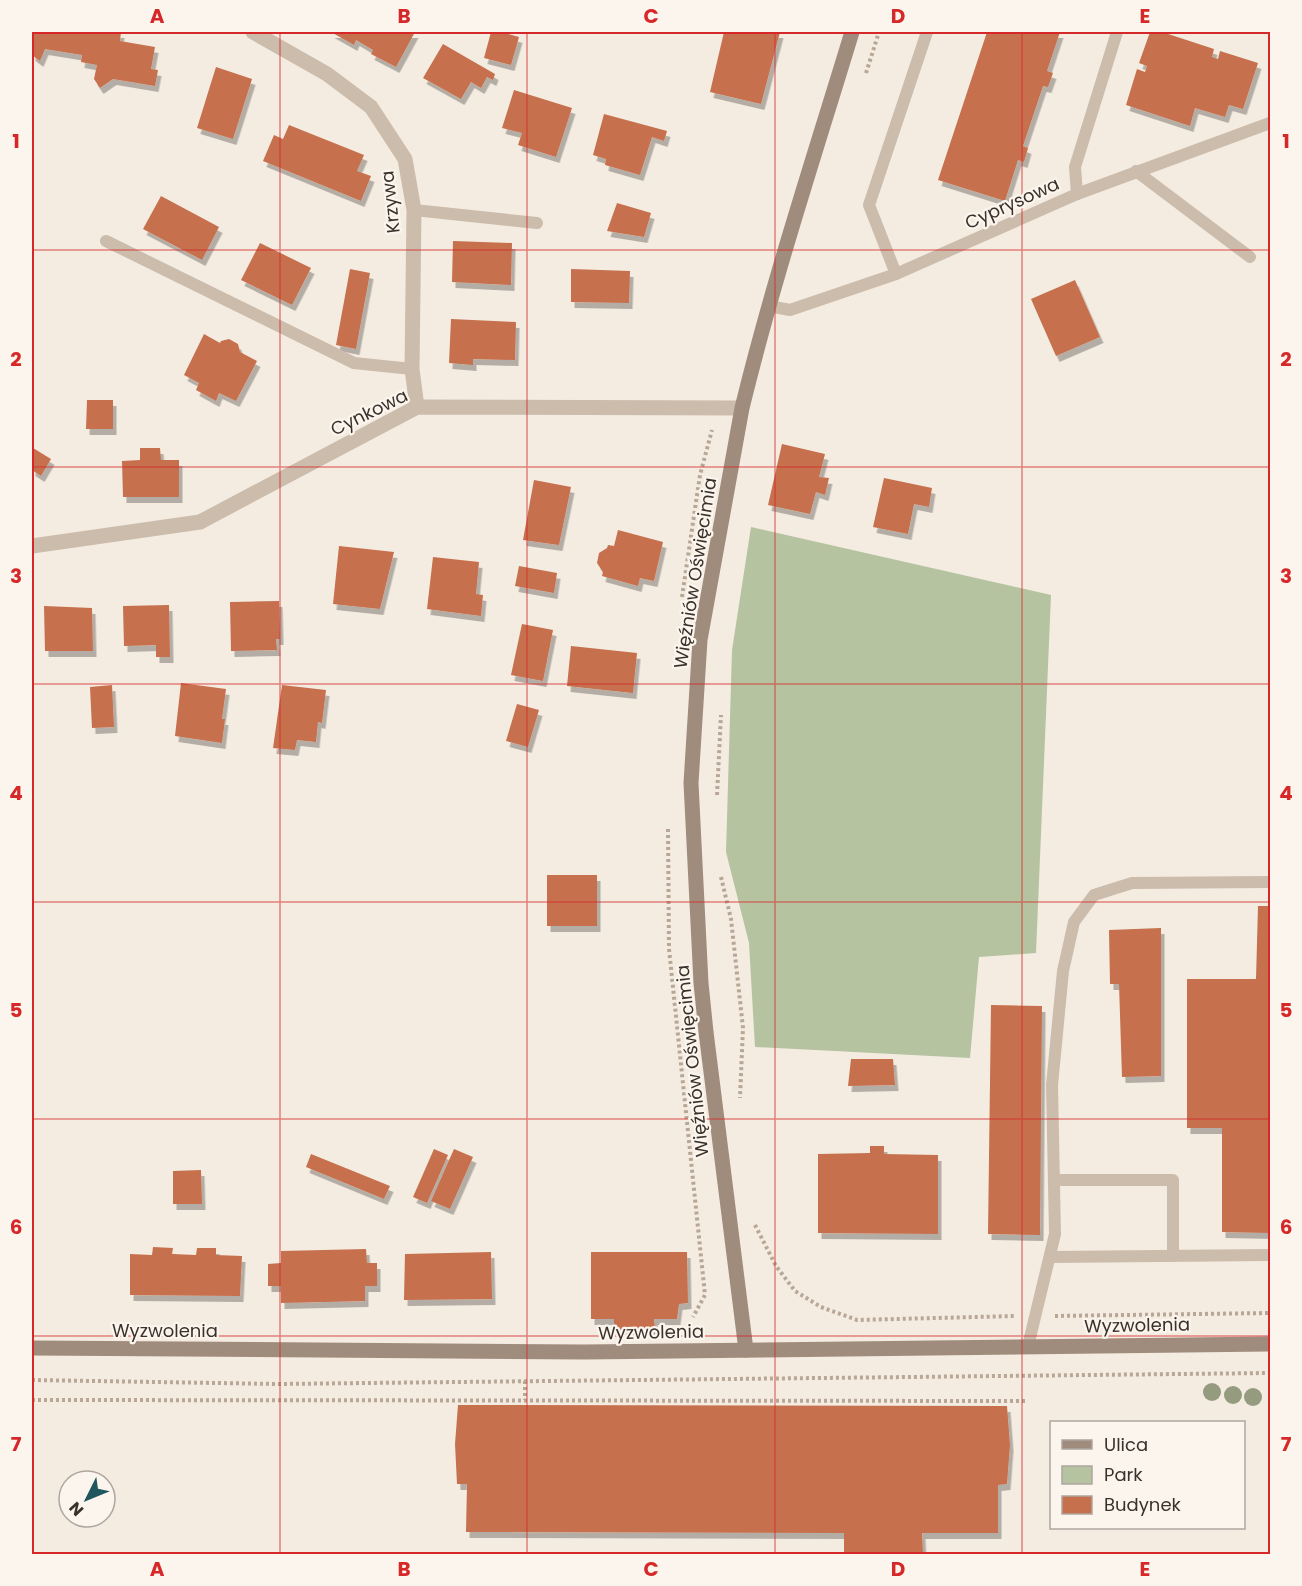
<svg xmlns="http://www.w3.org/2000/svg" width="1302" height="1586" font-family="Poppins,sans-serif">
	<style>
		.green { fill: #b6c3a0 }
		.building { fill: #c6704d; filter: url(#shadow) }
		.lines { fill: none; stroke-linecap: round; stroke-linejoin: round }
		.path { stroke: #b8a796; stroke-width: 4; stroke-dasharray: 3 3; stroke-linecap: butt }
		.lane { stroke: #ccbcac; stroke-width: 12 }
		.street { stroke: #ccbcac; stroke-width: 15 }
		.secondary { stroke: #a08c7d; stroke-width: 15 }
		.tree { fill: #959b7f }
		.grid { fill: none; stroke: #d62828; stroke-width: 1.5; stroke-opacity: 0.55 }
		.labels { text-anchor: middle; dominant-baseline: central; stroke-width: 4.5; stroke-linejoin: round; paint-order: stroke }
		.street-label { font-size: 18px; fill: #3a312b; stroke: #fbf5ee }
		.neatline { fill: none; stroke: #d62828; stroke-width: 2 }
		.grid-label { font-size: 20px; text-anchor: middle; font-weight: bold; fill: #d62828 }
	</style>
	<defs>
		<filter id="shadow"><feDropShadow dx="3.5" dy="6" stdDeviation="0" flood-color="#0004"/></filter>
	</defs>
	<rect width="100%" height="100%" fill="#f4ece1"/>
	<path class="green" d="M751 527 1051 595 1036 953 979 957 970 1058 755 1047 749 943 726 852 732 650Z"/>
	<g class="building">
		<path d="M32 32H121L120 41 155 47 151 69 158 70 155 86 113 79 100 88 94 79 97 65 81 62 82 55 45 49 40 61 32 55Z"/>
		<path d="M331 32H415L396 67 371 54 373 50 356 40 354 45Z"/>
		<path d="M491 32H501L519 37 511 65 484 58Z"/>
		<path d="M724 32H780L761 104 710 92Z"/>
		<path d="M987 32H1060L1047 71 1053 73 1048 87 1043 86 1023 146 1028 148 1024 162 1018 160 1005 201 938 180Z"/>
		<path d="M1150 32H1162L1214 49 1212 57 1218 59 1220 51 1258 63 1243 109 1229 105 1225 117 1195 108 1190 126 1126 105 1137 69 1145 72 1147 66 1139 63Z"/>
		<path d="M443 44 495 74 493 80 487 77 481 88 471 82 461 99 423 78Z"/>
		<path d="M216 67 252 79 233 139 197 128Z"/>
		<path d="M514 90 572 108 556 157 518 145 522 133 502 128Z"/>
		<path d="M604 114 667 131 664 141 652 137 640 175 605 165 606 159 593 155Z"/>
		<path d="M289 125 364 155 357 171 371 176 361 201 263 161 274 135 283 139Z"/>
		<path d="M161 196 219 227 202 260 143 229Z"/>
		<path d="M617 203 651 213 644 237 607 231Z"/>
		<path d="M453 241 512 243 511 285 452 282Z"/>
		<path d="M260 243 311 268 292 305 241 280Z"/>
		<path d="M350 269 370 273 356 349 336 345Z"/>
		<path d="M571 269 630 271 629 303 571 302Z"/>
		<path d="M1075 280 1100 337 1056 356 1031 299Z"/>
		<path d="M451 319 516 322 515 360 473 359V365L449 363Z"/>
		<path d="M204 334 220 343 221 341 229 339 238 344 240 352 257 361 236 401 219 393 216 401 196 390 199 383 184 375Z"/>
		<path d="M87 400H113V429H86Z"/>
		<path d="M782 444 825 454 819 477 829 478 825 495 816 492 810 514 768 505Z"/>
		<path d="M33 448 51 459 41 476 32 470Z"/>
		<path d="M140 448H160L161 460H179V497H123L122 461 140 460Z"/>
		<path d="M884 478 932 488 929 507 914 504 908 534 873 527Z"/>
		<path d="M534 480 571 487 559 545 523 540Z"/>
		<path d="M618 530 663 542 654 581 640 578 638 586 602 576 603 572 597 563 599 553 607 548 608 545 614 546Z"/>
		<path d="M339 546 394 552 380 609 333 604Z"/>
		<path d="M433 557 479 562 476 594 483 595 481 616 427 609Z"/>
		<path d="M519 566 557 573 554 593 515 586Z"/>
		<path d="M279 601 280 639H276L277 650 231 651 230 602Z"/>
		<path d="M169 605 170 657H156V645L124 646 123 606Z"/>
		<path d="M44 606 92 608 93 651H45Z"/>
		<path d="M522 624 553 630 543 681 511 675Z"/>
		<path d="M571 646 637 653 633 693 567 686Z"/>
		<path d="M181 683 226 689 222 719H225L222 743 175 736Z"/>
		<path d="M112 685 114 727 92 728 90 687Z"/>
		<path d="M282 685 326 690 322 723 318 722 316 742 297 740 295 750 273 748Z"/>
		<path d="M517 704 539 710 528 747 506 741Z"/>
		<rect x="547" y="875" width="50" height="51"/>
		<path d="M1258 906H1270V1233L1222 1232V1128H1187V979H1256Z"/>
		<path d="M1161 928V1076L1122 1077 1119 984H1110L1109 930Z"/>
		<path d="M991 1005 1042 1006 1040 1235 988 1234Z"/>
		<path d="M851 1059H893L895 1085 848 1086Z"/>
		<path d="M870 1146H884V1154L938 1155V1234L818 1233V1154L870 1153Z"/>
		<path d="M434 1149 448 1155 427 1203 413 1197Z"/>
		<path d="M454 1149 473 1157 450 1209 431 1201Z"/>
		<path d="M311 1154 390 1186 384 1199 306 1167Z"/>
		<path d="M201 1170 202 1204H173V1171Z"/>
		<path d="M153 1247 173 1248 172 1254 196 1255 197 1248H216V1255L242 1256 240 1296 130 1295V1254L152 1255Z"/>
		<path d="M366 1249 367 1263H377V1286H365V1301L281 1303V1286H268V1264L281 1263V1251Z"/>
		<path d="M491 1252 492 1299 404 1300 405 1254Z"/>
		<path d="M591 1252H687L688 1303 679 1304 677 1319H654L655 1329H614V1319H591Z"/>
		<path d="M458 1405 1007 1406 1010 1445 1007 1484 998 1485V1533H922L923 1554H844V1533L466 1532 467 1484H457L455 1444Z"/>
	</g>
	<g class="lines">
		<g class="path">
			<path d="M866 73 879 32"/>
			<path d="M682 597 700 475 712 430"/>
			<path d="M717 795 721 715"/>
			<path d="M668 829 669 949 705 1295 693 1317"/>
			<path d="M721 877 731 919 743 1028 740 1098"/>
			<path d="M755 1225 776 1266 795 1291 821 1307 857 1320 1015 1316"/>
			<path d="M1055 1316 1270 1313"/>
			<path d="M32 1380 278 1384 1270 1373"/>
			<path d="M525 1381V1400"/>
			<path d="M32 1400 1027 1401"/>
		</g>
		<g class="lane">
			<path d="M1136 171 1250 257"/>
			<path d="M1077 194 1075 167 1117 32"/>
			<path d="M414 210 537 223"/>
			<path d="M106 241 354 363 412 369"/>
			<path d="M896 274 869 205 927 32"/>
			<path d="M769 306 790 310 896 274 1077 194 1270 123"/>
			<path d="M1055 1180H1173V1256"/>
			<path d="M1050 1257 1270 1255"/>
			<path d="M1028 1346 1055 1234 1052 1085 1063 971 1074 922 1094 895 1132 883 1270 882"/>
		</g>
		<g class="street">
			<path d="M253 32 327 74 371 107 405 159 414 210 412 369 417 407"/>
			<path d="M32 546 200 522 417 407 742 408"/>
		</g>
		<g class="secondary">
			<path d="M32 1348 584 1352 1270 1344"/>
			<path d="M746 1350 706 1032 701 983 691 783 700 640 742 408C773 281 814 157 852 32"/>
		</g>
	</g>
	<g class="tree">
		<circle cx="1212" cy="1392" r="9"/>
		<circle cx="1233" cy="1395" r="9"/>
		<circle cx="1253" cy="1397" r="9"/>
	</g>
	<path class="grid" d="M280 32V1554M527 32V1554M775 32V1554M1022 32V1554M32 250H1270M32 467H1270M32 684H1270M32 902H1270M32 1119H1270M32 1336H1270"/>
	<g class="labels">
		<g class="street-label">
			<text transform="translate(390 202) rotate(-96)">Krzywa</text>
			<text transform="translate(1012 203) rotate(-24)">Cyprysowa</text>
			<text transform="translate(369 412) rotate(-26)">Cynkowa</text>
			<text transform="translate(695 573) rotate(-81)">Więźniów Oświęcimia</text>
			<text transform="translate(692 1061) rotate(-96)">Więźniów Oświęcimia</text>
			<text transform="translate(1137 1325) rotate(-1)">Wyzwolenia</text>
			<text x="165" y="1330">Wyzwolenia</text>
			<text transform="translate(651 1332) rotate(-1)">Wyzwolenia</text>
		</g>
	</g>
	<rect width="1302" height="1586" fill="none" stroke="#fbf5ee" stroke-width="66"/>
	<rect x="1050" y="1421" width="195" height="108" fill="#fbf5ee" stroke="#aea7a0" stroke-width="1.5"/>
	<rect x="1062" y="1440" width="30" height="9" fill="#a08c7d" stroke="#aea7a0" stroke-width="1.5"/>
	<text x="1104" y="1451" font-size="18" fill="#3a312b">Ulica</text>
	<rect x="1062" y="1466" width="30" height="18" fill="#b6c3a0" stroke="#aea7a0" stroke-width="1.5"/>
	<text x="1104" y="1481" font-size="18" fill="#3a312b">Park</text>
	<rect x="1062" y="1496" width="30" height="18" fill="#c6704d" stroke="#aea7a0" stroke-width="1.5"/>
	<text x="1104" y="1511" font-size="18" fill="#3a312b">Budynek</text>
	<g transform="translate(87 1499) rotate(227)"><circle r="28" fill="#fbf5ee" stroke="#aea7a0" stroke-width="1.5"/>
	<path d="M0-4.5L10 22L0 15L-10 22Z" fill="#20565d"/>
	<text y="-9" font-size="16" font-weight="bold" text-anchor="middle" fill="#3a312b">N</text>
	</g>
	<rect x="33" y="33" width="1236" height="1520" class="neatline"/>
	<g class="grid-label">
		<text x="157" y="23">A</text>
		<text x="404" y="23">B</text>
		<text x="651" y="23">C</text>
		<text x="898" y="23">D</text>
		<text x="1145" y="23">E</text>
		<text x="16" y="148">1</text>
		<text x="1286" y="148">1</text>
		<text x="16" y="366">2</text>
		<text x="1286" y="366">2</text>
		<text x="16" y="583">3</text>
		<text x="1286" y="583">3</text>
		<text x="16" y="800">4</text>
		<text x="1286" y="800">4</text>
		<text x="16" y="1017">5</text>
		<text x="1286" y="1017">5</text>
		<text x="16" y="1234">6</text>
		<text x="1286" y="1234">6</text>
		<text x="16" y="1451">7</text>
		<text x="1286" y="1451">7</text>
		<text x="157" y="1576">A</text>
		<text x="404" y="1576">B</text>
		<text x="651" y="1576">C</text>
		<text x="898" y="1576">D</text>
		<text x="1145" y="1576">E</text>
	</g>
</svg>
